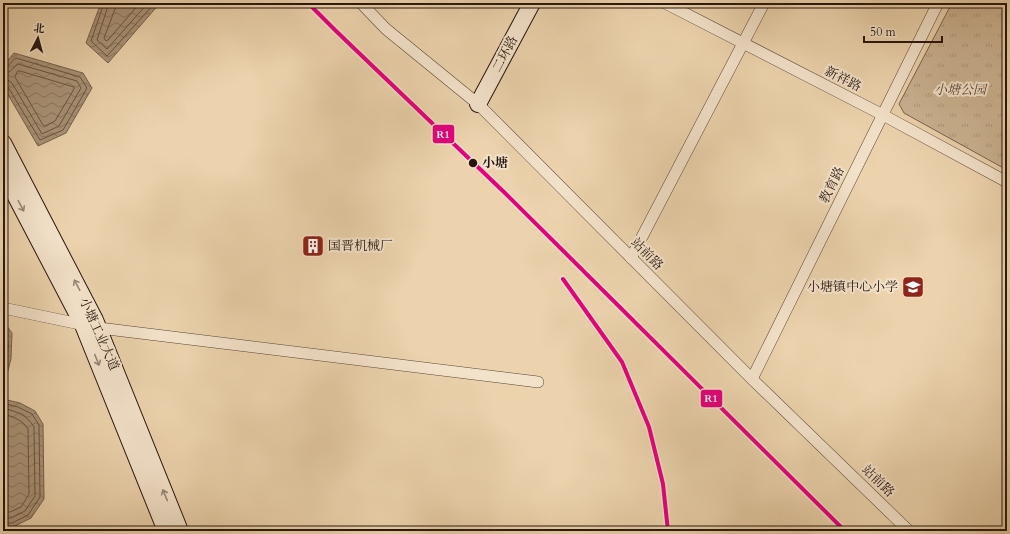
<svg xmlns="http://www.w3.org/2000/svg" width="1010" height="534" font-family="Cardo,'Noto Serif SC',serif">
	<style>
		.park { fill: url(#park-tufts); stroke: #796450 }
		.water { fill: url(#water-waves); stroke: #75614d }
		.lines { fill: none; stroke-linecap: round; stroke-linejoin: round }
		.shore { stroke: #685443; stroke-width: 1 }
		.street-casing { stroke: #584536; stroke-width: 12 }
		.secondary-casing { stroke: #27160f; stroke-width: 18 }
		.street { stroke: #f3e2ca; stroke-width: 11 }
		.secondary { stroke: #f3e2ca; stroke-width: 16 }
		.rail-1-casing { stroke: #f3e2ca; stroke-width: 7 }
		.rail-1 { stroke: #e5007d; stroke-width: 4 }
		.oneway { stroke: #978676 }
		.stop-dot { fill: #27160f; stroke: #f3e2ca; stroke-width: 1.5 }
		.labels { text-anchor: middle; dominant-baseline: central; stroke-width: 4; stroke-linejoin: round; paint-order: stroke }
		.street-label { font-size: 13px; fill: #27160f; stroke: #f3e2ca }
		.park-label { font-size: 13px; font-style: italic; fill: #584536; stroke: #f3e2ca }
		.stop-label { font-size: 13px; font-weight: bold; fill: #27160f; stroke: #f3e2ca; text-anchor: start }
		.poi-label { font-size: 13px; fill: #27160f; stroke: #f3e2ca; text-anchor: start }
		.line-badge { stroke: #f3e2ca; stroke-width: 1.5 }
		.badge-label { font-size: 11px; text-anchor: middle; font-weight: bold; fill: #fff }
	</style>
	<defs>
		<pattern id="park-tufts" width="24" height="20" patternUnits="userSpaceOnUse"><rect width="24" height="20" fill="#cbb392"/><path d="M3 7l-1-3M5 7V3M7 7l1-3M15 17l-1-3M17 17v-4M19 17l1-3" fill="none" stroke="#ae997d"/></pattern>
		<pattern id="water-waves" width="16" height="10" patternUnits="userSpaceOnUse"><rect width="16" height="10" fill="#a99377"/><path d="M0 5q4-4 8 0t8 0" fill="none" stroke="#8a7760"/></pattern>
	</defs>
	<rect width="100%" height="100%" fill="#ecd3ad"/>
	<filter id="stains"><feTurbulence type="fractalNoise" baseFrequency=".005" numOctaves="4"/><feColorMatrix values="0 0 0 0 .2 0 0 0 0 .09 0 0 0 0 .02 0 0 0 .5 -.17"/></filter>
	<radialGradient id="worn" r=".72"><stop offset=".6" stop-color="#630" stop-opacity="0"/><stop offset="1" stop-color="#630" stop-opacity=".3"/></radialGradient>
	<path class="park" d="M952 3H1007V170L904 113 899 104Z"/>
	<g class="water">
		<path d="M101 3H160L108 63 86 43Z"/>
		<path d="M14 53 83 73 92 88 66 133 38 146 3 86V66Z"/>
		<path d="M3 321 12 333 11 359 3 389Z"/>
		<path d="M3 399 20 403 35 411 43 424 44 499 31 518 13 527H3Z"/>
	</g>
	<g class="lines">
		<g class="shore">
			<path d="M104 3 91 41 107 56 155 3"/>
			<path d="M109 3 97 40 107 49 148 3"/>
			<path d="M115 3V9L104 38 106 41 108 40 140 3"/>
			<path d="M3 68C10 68 11 60 16 58L80 77 87 88 63 130 40 140 8 87 3 84"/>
			<path d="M18 71H20L74 87V89L55 121 45 126 43 125 15 77Z"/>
			<path d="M3 73 9 72 18 64 77 81 81 88 59 126 42 134 12 83 8 80 3 79"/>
			<path d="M3 328C12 340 7 359 3 373"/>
			<path d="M3 403 18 407 32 414 39 425 40 497 28 515 12 523H3"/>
			<path d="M3 408C17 412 26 414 34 427L35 496 25 511 11 518H3"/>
			<path d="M3 414C13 417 22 419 28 429L29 494 21 507 10 512H3"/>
		</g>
		<g class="street-casing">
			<g id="street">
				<path d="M361 3 386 29 478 104 752 379 909 531"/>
				<path d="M665 3 883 115 1007 182"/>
				<path d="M631 258 764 3"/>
				<path d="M3 308 99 328 538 382"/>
				<path d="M752 379 938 3"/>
			</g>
		</g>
		<g class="secondary-casing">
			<g id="secondary">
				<path d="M478 104 532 3"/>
				<path d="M3 143 95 320 180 531"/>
				<path d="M3 172 83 325 166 531"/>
			</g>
		</g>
		<use href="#street" class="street"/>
		<use href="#secondary" class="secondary"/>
		<g class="rail-1-casing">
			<g id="rail-1">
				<path d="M308 3 336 31 506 194 845 531"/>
				<path d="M563 279 622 362 649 427 663 484 668 531"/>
			</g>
		</g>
		<use href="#rail-1" class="rail-1"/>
	</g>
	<defs><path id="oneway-shaft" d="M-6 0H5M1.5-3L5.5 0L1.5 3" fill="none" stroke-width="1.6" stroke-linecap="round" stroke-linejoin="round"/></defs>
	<g class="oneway">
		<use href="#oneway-shaft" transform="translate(21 206) rotate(62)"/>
		<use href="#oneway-shaft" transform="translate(77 285) rotate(-118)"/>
		<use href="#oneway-shaft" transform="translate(97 360) rotate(68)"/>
		<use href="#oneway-shaft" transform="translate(165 495) rotate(-112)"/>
	</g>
	<defs>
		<g id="building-square" transform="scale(1.15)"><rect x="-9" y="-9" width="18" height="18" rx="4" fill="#8f2418" stroke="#f3e2ca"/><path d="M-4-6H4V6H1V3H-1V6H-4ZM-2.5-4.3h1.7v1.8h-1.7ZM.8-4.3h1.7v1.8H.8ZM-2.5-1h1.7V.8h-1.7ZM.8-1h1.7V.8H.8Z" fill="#fff"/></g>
		<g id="school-square" transform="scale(1.15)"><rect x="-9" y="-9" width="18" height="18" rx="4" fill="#8f2418" stroke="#f3e2ca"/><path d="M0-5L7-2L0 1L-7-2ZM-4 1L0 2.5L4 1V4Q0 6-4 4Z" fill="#fff"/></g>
	</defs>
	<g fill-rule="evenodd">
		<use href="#building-square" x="313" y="246"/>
		<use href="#school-square" x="913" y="287"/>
	</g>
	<circle class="stop-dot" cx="473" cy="163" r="5"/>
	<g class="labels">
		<g class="street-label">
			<text transform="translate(505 54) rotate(-62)">二环路</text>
			<text transform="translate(843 79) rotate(27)">新祥路</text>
			<text transform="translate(832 185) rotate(-64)">教育路</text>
			<text transform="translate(647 254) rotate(45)">站前路</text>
			<text transform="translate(99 334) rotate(66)">小塘工业大道</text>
			<text transform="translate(878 481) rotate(44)">站前路</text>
		</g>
		<g class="park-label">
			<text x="960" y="90">小塘公园</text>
		</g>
		<g class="stop-label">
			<text x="482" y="163">小塘</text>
		</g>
		<g class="poi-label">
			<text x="328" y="246">国晋机械厂</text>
			<text x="898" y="287" text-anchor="end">小塘镇中心小学</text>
		</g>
	</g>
	<g class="line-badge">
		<rect x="432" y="124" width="23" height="20" rx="4" fill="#e5007d"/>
		<rect x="700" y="389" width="23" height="19" rx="4" fill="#e5007d"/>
	</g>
	<g class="badge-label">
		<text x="443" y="138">R1</text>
		<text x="711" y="402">R1</text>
	</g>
	<rect width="1010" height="534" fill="none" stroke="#ecd3ad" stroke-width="16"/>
	<rect x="4" y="4" width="1002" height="526" fill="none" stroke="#27160f" stroke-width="2"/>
	<rect x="8" y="8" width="994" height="518" fill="none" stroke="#27160f"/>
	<g transform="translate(38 38) rotate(6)" stroke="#f3e2ca" stroke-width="3" paint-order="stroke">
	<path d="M0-3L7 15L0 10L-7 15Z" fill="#27160f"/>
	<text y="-6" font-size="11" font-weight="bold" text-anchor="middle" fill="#27160f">北</text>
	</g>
	<path d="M864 36v6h78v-6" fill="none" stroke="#27160f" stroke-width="2"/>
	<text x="870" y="36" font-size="12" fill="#27160f" stroke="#f3e2ca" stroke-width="3" paint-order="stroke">50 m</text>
	<rect width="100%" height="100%" filter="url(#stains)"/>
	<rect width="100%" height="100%" fill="url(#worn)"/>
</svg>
